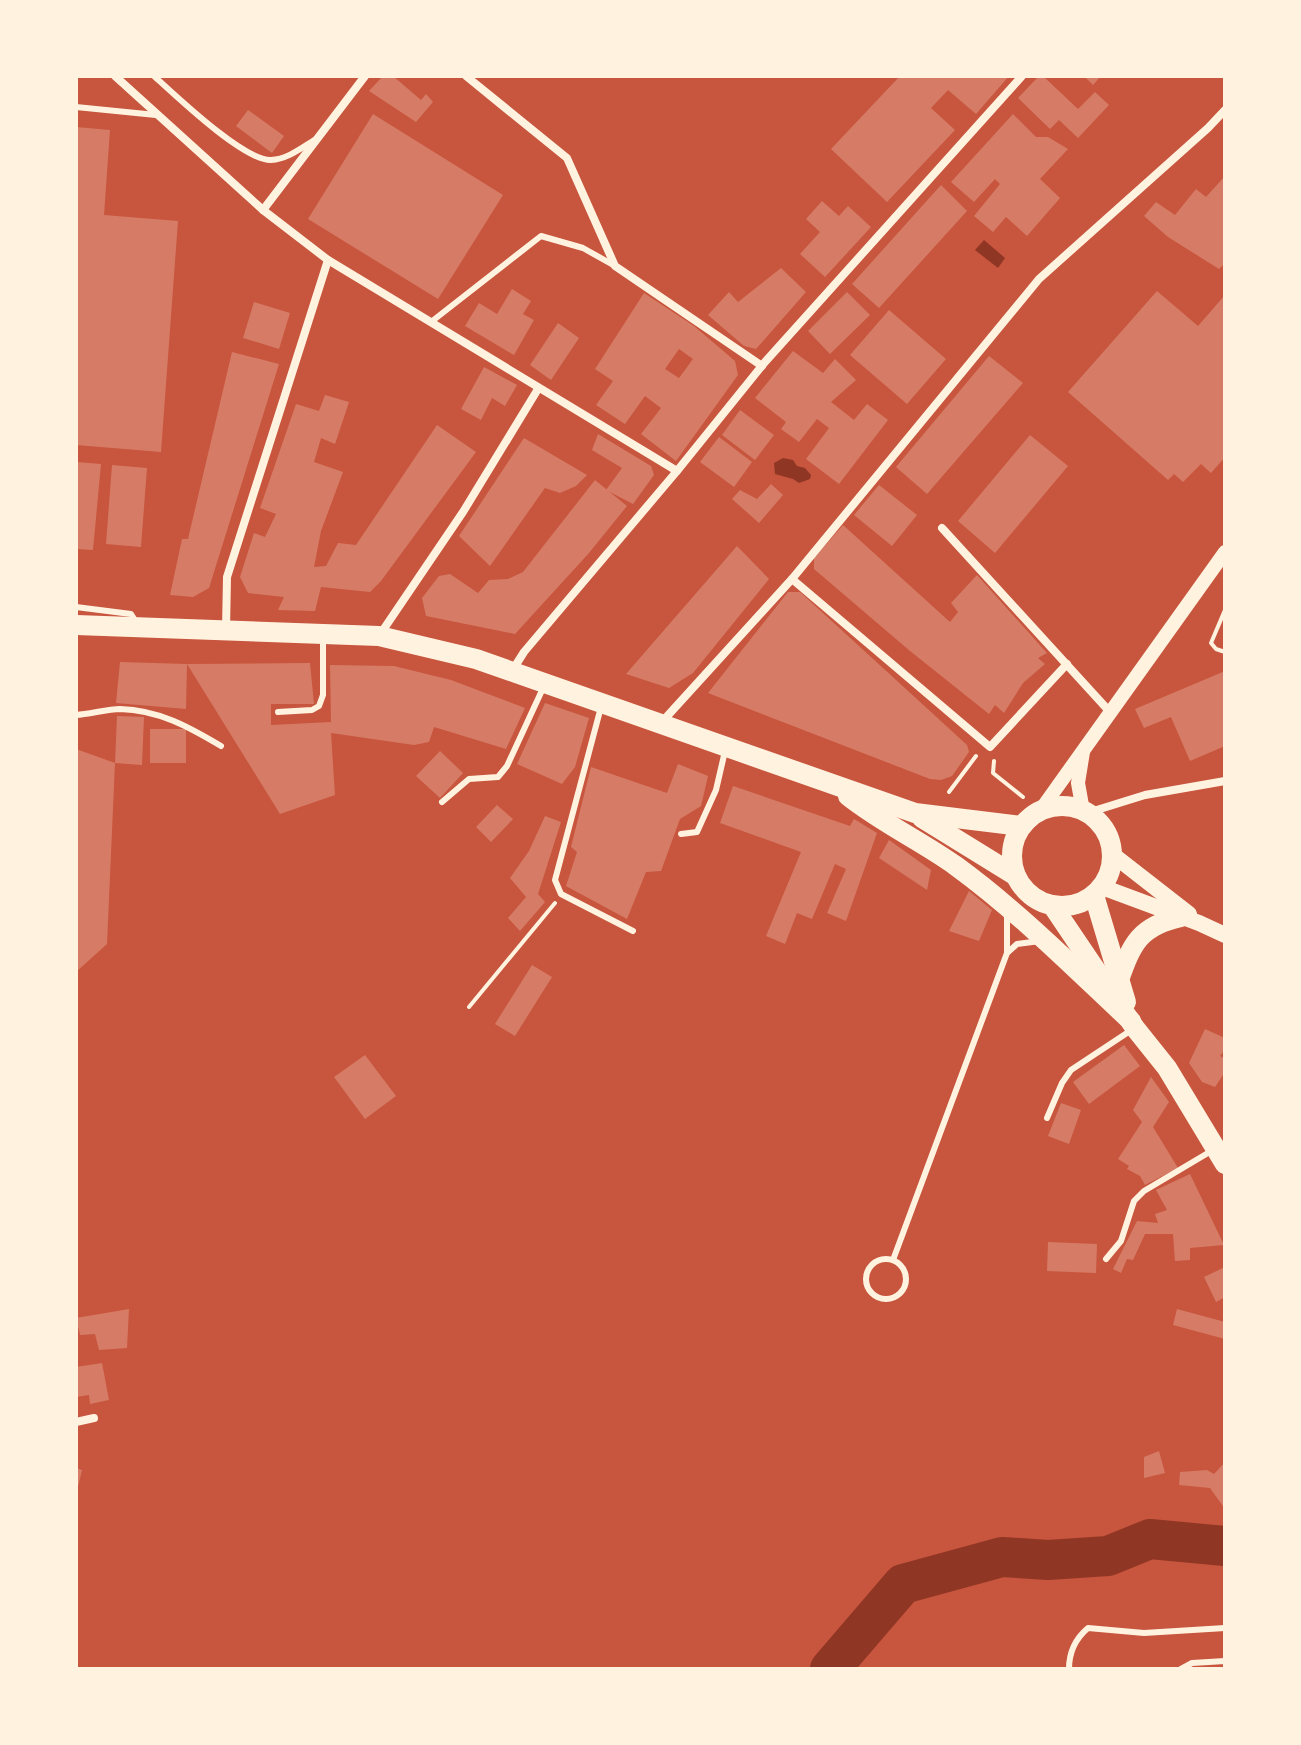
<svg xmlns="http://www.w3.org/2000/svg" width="1301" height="1745" font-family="'Fira Sans Condensed',sans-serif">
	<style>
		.water { fill: #8f3625 }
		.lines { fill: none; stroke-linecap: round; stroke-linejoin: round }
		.river { stroke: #8f3625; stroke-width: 40 }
		.building { fill: #d67c66; fill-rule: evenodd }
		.path { stroke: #fff3e0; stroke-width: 4 }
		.service { stroke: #fff3e0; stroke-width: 6 }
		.minor { stroke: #fff3e0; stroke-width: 8 }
		.tertiary { stroke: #fff3e0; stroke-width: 14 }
		.secondary { stroke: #fff3e0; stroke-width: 16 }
		.primary { stroke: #fff3e0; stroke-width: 20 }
	</style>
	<rect width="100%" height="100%" fill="#c8553d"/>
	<g class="water">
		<path d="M984 240 1005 258 998 268 975 250Z"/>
		<path d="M783 458 793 460 797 466 805 468 811 475 810 479 799 483 793 479 775 474 774 463Z"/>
	</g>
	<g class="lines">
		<path class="river" d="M830 1669 903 1584 1002 1557 1048 1560 1108 1556 1150 1539 1225 1546"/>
	</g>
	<g class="building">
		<path d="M383 76H393L421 100 426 94 433 102 416 122 369 91Z"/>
		<path d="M900 76H1009L976 114 948 90 931 108 955 130 887 202 831 149Z"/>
		<path d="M1039 76H1043L1078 109 1095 92 1109 105 1078 138 1059 120 1050 129 1018 98Z"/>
		<path d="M1084 76H1101L1093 85Z"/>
		<path d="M248 110 284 136 272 153 236 126Z"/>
		<path d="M373 114 503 195 438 299 308 219Z"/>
		<path d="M1013 114 1036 137H1048L1068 149 1040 179 1060 198 1027 236 1006 217 993 232 974 216 1000 184 995 179 974 202 951 182Z"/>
		<path d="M76 127 110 130 104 215 178 221 161 452 76 445Z"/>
		<path d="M1225 176V263L1219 269 1168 237 1144 216 1156 202 1175 215 1196 189 1206 197Z"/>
		<path d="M941 185 967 211 879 308 852 284Z"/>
		<path d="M822 201 839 216 848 206 871 227 825 277 800 254 820 232 806 219Z"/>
		<path d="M781 268 806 292 756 349 744 346 708 315 729 292 738 302Z"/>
		<path d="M512 289 531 301 523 314 534 320 514 355 465 326 479 303 497 314Z"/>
		<path d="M1157 291 1198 326 1225 295V457L1211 473 1201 464 1183 482 1174 474 1168 480 1068 392Z"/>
		<path d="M847 292 870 315 830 354 808 331Z"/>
		<path d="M644 293 694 326 735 361 738 375 676 461 641 434 661 408 645 396 625 424 596 405 613 381 595 369ZM679 349 693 359 679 378 665 369Z"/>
		<path d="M254 302 290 313 279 349 243 338Z"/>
		<path d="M889 310 946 359 907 404 850 355Z"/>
		<path d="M558 323 579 338 551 380 530 365Z"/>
		<path d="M793 351 823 373 835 359 856 380 831 402 854 420 867 404 888 420 839 484 806 459 829 428 817 419 799 442 781 429 786 422 755 398Z"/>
		<path d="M232 352 279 364 209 588 193 597 170 595 182 539H188Z"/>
		<path d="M989 356 1023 383 927 494 896 467Z"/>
		<path d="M484 367 517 385 505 406 492 398 481 420 461 409Z"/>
		<path d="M325 395 349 402 335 444 321 438 314 462 343 472 321 531 314 567 326 566 338 543 356 545 437 425 476 452 381 581 370 592 321 587 315 611 278 610 284 597 248 593 240 577 254 533 265 537 276 514 260 508 296 404 319 411Z"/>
		<path d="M740 410 774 435 755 460 722 435Z"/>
		<path d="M598 434 651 466 654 475 633 504 606 490 622 468 592 450Z"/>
		<path d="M1030 435 1068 466 995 553 958 521Z"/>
		<path d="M719 437 752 462 734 487 700 462Z"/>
		<path d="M524 438 587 475 576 486 560 493 545 488 490 566 459 536Z"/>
		<path d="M76 462 101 464 93 550 76 549Z"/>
		<path d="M112 465 147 468 141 547 106 544Z"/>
		<path d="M595 480 627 506 589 553 515 634 426 616 422 598 439 576 450 574 478 593 489 580 508 579 523 572Z"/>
		<path d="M771 484 783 495 759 523 732 499 740 490 757 499Z"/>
		<path d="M879 485 917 515 892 546 854 515Z"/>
		<path d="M843 525 950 622 958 612 951 603 977 575 1047 653 1038 658 1045 664 1023 683 1004 713 995 705 989 714 910 651 814 569V558Z"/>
		<path d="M737 546 769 579 693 673 669 688 626 674Z"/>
		<path d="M788 592H800L967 745 969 752 952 776 941 780 930 779 708 693Z"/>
		<path d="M120 662 187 664 186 709 116 703Z"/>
		<path d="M310 663 314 704H271V725L331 722 330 665 394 666 451 680 525 708 506 749 434 727 429 742 414 745 331 733 335 795 280 814 187 664Z"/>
		<path d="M1225 671V746L1190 761 1171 717 1144 728 1135 709Z"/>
		<path d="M545 703 589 718 575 767 562 784 517 764Z"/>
		<path d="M117 716 144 717 142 765 115 763Z"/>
		<rect x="150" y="729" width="36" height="34"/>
		<path d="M76 749 115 763 107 944 76 972Z"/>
		<path d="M440 751 463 773 440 798 416 776Z"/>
		<path d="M678 764 708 776 701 806 680 819 661 871 646 872 627 919 566 886 577 852 571 847 591 767 667 793Z"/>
		<path d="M733 786 850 826 854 819 877 833 846 921 827 913 846 869 835 864 812 919 797 913 785 944 766 936 801 852 720 823Z"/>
		<path d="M497 805 513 819 491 842 476 827Z"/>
		<path d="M545 816 561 822 538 894 545 902 520 931 508 918 526 897 510 878 529 851Z"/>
		<path d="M889 840 931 870 927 890 879 858Z"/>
		<path d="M969 891 992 910 979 941 949 931Z"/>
		<path d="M532 965 552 977 515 1036 495 1024Z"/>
		<path d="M1205 1029 1225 1038V1049L1220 1056 1225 1059V1072L1215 1087 1202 1082 1189 1063Z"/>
		<path d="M1124 1045 1140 1066 1089 1104 1073 1082Z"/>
		<path d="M365 1055 396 1096 365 1119 334 1077Z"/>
		<path d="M1151 1077 1169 1102 1153 1127 1178 1168 1145 1185 1140 1176 1127 1169 1129 1166 1118 1159 1142 1122 1133 1110Z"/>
		<path d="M1061 1103 1081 1110 1069 1144 1048 1136Z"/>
		<path d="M1190 1174 1224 1245 1190 1248V1260L1175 1261 1173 1234H1145L1133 1260 1127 1259 1121 1273 1113 1269 1137 1221 1158 1223 1155 1214 1167 1210 1156 1190Z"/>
		<path d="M1048 1242 1097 1244 1096 1273 1047 1271Z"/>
		<path d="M1225 1267V1297L1216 1302 1204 1277Z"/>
		<path d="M129 1309 127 1348 99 1350 95 1334 80 1335 76 1318Z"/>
		<path d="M1177 1309 1225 1322V1339L1173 1325Z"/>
		<path d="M102 1363 109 1400 90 1404 89 1395 76 1397V1367Z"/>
		<path d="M1159 1451 1165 1473 1144 1478V1457Z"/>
		<path d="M1225 1462V1509L1210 1488 1179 1485 1180 1472 1207 1470 1214 1474Z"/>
		<path d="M76 1468 82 1470 77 1491H76Z"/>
	</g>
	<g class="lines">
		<g class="path">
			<path d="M1225 610 1211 643 1216 649 1225 652"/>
			<path d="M994 761 993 773 1023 797"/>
			<path d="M949 792 976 756"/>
			<path d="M469 1007 555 903"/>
		</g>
		<g class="service">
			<path d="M154 76C176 96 244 161 271 160 288 159 301 148 316 139"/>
			<path d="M76 107 156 115"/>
			<path d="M431 322 541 236 583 248 615 266"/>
			<path d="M76 607 131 614 136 622"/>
			<path d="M601 707 555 880 561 894 633 931"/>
			<path d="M278 712 312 710 319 706 323 695V638"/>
			<path d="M76 715C90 714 108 709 120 709 159 710 189 727 221 746"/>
			<path d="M442 802 469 779 498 777 507 766 544 686"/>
			<path d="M681 834 697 832 716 790 725 751"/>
			<path d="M1007 953 1017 944 1040 941"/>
			<path d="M1047 1118 1062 1083 1071 1070 1133 1029"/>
			<circle cx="886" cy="1279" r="20"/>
			<path d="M1106 1259 1121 1241 1134 1201 1144 1191 1213 1150"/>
			<path d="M893 1260 1007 953V912"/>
			<path d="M1069 1669C1069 1652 1075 1639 1088 1628L1144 1633 1225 1628"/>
			<path d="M1181 1669 1192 1663 1225 1661"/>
		</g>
		<g class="minor">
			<path d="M115 76 263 210 328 260 677 471"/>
			<path d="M466 76 567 158 615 266 762 366"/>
			<path d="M263 210 365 76"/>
			<path d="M942 528 1110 712"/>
			<path d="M792 579 990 747 1067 664"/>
			<path d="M226 630 227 577 328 260"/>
			<path d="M379 636 463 512 538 389"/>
			<path d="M512 671 524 652 677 471 765 362 1022 76"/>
			<path d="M661 723 792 579 1039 279 1208 128 1225 110"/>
			<path d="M1087 813 1145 795 1225 781"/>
			<path d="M76 1422 94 1418"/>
		</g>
		<g class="tertiary">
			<path d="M1040 811 1225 552"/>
			<path d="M1083 811 1078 783 1083 752"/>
		</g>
		<g class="secondary">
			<path d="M1112 854 1189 914"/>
			<path d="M1102 887 1199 923 1225 935"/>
		</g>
		<g class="primary">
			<path d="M76 625 379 636 476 659 915 813 1021 826"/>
			<path d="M848 796C882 823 921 841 956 866 1019 912 1074 968 1131 1021"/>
			<circle cx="1062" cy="856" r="50"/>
			<path d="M922 818 1016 876"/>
			<path d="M1094 895 1126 1002"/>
			<path d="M1052 905 1135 1028 1167 1068 1225 1164"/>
			<path d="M1119 980C1132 943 1140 926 1181 917"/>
		</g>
	</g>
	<rect width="1301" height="1745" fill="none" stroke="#fff3e0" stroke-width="156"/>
</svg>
